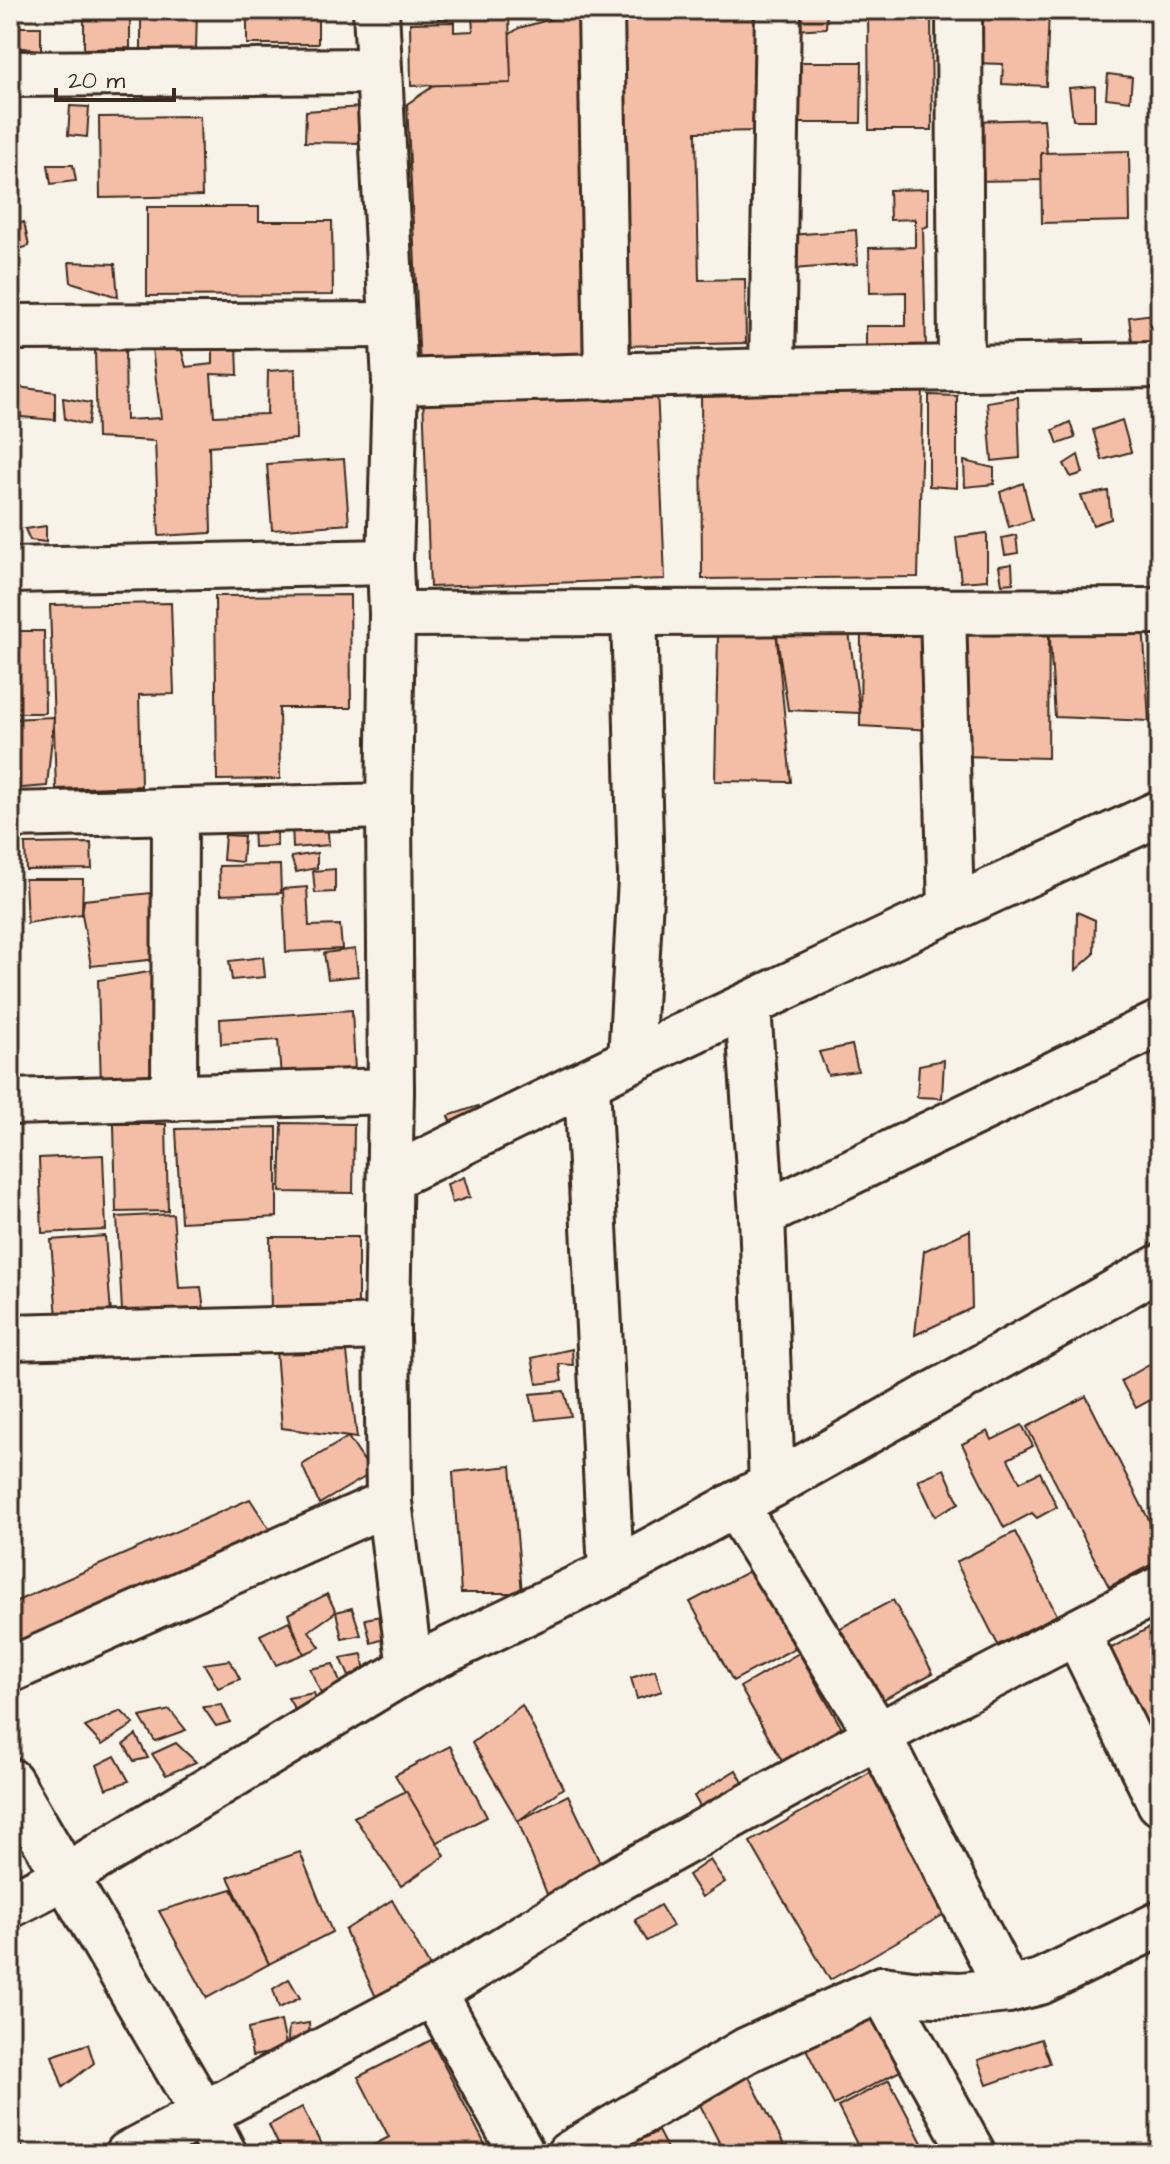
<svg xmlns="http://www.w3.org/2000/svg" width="1170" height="2164" font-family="'Architects Daughter',sans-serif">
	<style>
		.building { fill: #f3bda6; stroke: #3b2a1e; stroke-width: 2 }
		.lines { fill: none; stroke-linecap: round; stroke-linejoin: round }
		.minor-casing { stroke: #3b2a1e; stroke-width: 50 }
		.minor { stroke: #f7f3e8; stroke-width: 44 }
	</style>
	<rect width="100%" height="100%" fill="#f7f3e8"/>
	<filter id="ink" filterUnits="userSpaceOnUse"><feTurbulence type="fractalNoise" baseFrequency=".0125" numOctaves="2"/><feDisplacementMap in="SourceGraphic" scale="16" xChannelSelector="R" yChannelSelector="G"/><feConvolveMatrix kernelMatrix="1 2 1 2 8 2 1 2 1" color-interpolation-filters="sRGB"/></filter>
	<g filter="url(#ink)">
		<g class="building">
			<path d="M84 10H130V48L84 49Z"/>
			<path d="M141 10H197L196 50H141Z"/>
			<rect x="247" y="10" width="71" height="34"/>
			<path d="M419 10H448V19H438V12H420Z"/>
			<path d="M584 10 589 365 420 366 407 104 519 28Z"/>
			<path d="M612 10H761L764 131 696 132 699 280 745 279 746 343 622 346Z"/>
			<path d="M792 10H827L826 28 793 30Z"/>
			<path d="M868 10H931L932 130H869Z"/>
			<path d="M975 10H1049L1046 86 1002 84 1003 64 973 63Z"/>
			<path d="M509 15 511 83 411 86 410 23 454 22V32L473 31 472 16Z"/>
			<path d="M11 27H41V50L14 47Z"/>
			<path d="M793 62H862L861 123H792Z"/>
			<path d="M1108 74 1132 77 1130 101 1106 98Z"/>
			<path d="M1095 86V120H1073L1069 88Z"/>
			<path d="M70 106 89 107 87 137 68 135Z"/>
			<path d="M361 107V143L305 142 306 111Z"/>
			<path d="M200 116 202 196 100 198 99 117Z"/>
			<path d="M1044 119 1049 180 968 181 969 121Z"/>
			<path d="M1129 151 1130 221 1042 223 1041 153Z"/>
			<path d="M48 165H73L76 181 51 184Z"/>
			<path d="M928 189V226L923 228 926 349 866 350V326H906V292L870 293 869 248 915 247V219L890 220 889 190Z"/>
			<path d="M147 207H259V221H332L333 295 147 296Z"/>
			<path d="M24 222 29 246 10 252V226Z"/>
			<path d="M856 230 858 264 793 269 790 235Z"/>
			<path d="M69 262 115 264 118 297 71 282Z"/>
			<path d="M1154 314 1156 341 1132 342 1129 317Z"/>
			<path d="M1084 339 1086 361 1054 362 1049 341Z"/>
			<path d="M237 344 238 375 211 374 214 416 267 414 268 371 295 369 296 439 209 446 211 533 159 536 155 441 97 438 95 350 125 348 126 420 161 418 152 349 181 348 186 367 213 364V345Z"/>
			<path d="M701 385 923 387 918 577 702 579Z"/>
			<path d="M17 387 55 392V420L21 417Z"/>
			<path d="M657 387 665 579 430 587 423 395Z"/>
			<path d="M929 395 957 396V488L929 486Z"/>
			<path d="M1018 397 1020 458 992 461 987 402Z"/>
			<path d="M63 398 91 403 88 425 65 419Z"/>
			<path d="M1122 420 1131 452 1102 460 1093 430Z"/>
			<path d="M1070 422 1075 438 1058 444 1053 430Z"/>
			<path d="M1078 455 1083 473 1071 477 1064 464Z"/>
			<path d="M344 459 349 524 272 530 267 464Z"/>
			<path d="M964 461 994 468V484L965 487Z"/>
			<path d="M1023 483 1032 520 1009 527 1000 492Z"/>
			<path d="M1108 491 1111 519 1093 525 1081 496Z"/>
			<path d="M46 526V542L30 540 25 529Z"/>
			<path d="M987 533V580L961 582 956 537Z"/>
			<path d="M1016 535 1018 553 1005 555 1002 538Z"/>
			<path d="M1012 564 1013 583 1002 584 999 566Z"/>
			<path d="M350 595 351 708H279L280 779 217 780 215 596Z"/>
			<path d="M10 601H14L15 631H44L45 713H10Z"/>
			<path d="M171 603 174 694 139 695 141 786 56 789 50 605Z"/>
			<path d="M1143 623 1149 721 1055 717 1049 625Z"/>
			<path d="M955 624 1049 625 1048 758 957 756Z"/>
			<path d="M848 625 860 713 788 710 776 630Z"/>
			<path d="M776 630 791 782 715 781 718 635Z"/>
			<path d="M861 633H937L933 730 860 726Z"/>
			<path d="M54 717 47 786 10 789V719Z"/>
			<path d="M327 821 329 845 293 848 292 823Z"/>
			<path d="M253 828H277V846L254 847Z"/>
			<path d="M225 835 244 836 242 862 223 860Z"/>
			<path d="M91 843 92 869 26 870 25 844Z"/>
			<path d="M317 853V868L296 872 291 857Z"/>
			<path d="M280 865 281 893 220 895 219 866Z"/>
			<path d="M335 869V892L315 893 313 871Z"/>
			<path d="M25 879H83L82 914 27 923Z"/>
			<path d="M307 887 309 926 340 925 342 949 286 952 283 889Z"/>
			<path d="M151 893 158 959 91 966 82 914 84 900Z"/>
			<path d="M1077 912 1095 920 1094 954 1076 970Z"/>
			<path d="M355 949 358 976 328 979 324 953Z"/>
			<path d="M263 957 265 977 232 980 229 961Z"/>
			<path d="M162 970 161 1080 101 1086 98 980Z"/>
			<path d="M352 1010 355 1072 281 1077 278 1040 221 1044 220 1019Z"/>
			<path d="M852 1045 858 1071 828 1075 819 1052Z"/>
			<path d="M944 1060 942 1098 917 1097 919 1065Z"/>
			<path d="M478 1106 484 1129 457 1138 448 1116Z"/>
			<path d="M282 1123 354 1124 353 1193 280 1192Z"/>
			<path d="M114 1124H166L168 1211 116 1212Z"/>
			<path d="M277 1127V1217L181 1222 176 1129Z"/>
			<path d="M103 1155 106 1230 42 1233 39 1158Z"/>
			<path d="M464 1177 470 1197 452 1203 447 1184Z"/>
			<path d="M173 1214 179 1288 201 1287 204 1310 178 1309 122 1311 117 1217Z"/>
			<path d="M970 1230 972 1308 915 1335 924 1251Z"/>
			<path d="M105 1236 111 1314 57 1318 51 1240Z"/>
			<path d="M270 1237H358V1319H271Z"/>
			<path d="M346 1344 357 1438 282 1428 276 1350Z"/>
			<path d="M572 1349 573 1365 559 1364 562 1381 537 1384 532 1358Z"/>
			<path d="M1151 1364 1160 1380V1395L1136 1408 1121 1381Z"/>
			<path d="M564 1391 571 1416 536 1420 530 1394Z"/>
			<path d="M1086 1396 1160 1542V1560L1109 1587 1027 1427Z"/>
			<path d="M1022 1425 1033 1446 1008 1459 1020 1482 1040 1472 1057 1507 1037 1518 1032 1513 1004 1528 962 1444 988 1431 992 1440Z"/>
			<path d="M348 1437 372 1473 319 1504 302 1465Z"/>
			<path d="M511 1466 522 1593H461L453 1472Z"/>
			<path d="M944 1469 959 1503 935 1516 918 1480Z"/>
			<path d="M250 1499 272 1533 22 1659 10 1645V1604Z"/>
			<path d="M1015 1532 1057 1615 998 1645 956 1562Z"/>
			<path d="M753 1569 795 1648 733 1681 690 1602Z"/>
			<path d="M327 1594 336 1612 309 1631 320 1647 304 1654 288 1614Z"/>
			<path d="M893 1600 933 1673 871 1706 831 1633Z"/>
			<path d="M352 1608 361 1635 342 1639 336 1612Z"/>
			<path d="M386 1615 388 1638 371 1643 365 1619Z"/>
			<path d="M289 1621 304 1654 276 1665 260 1635Z"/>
			<path d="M1160 1622V1764L1102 1653Z"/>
			<path d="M799 1653 845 1734 786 1768 740 1687Z"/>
			<path d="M362 1654 366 1679 351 1681 341 1658Z"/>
			<path d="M230 1660 240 1679 218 1688 204 1664Z"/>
			<path d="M333 1664 344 1693H321L310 1669Z"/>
			<path d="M655 1670 662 1691 637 1699 631 1678Z"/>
			<path d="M314 1693 319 1707 297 1713 288 1698Z"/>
			<path d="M222 1705 230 1722 216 1726 203 1707Z"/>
			<path d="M522 1705 563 1788 518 1821 472 1743Z"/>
			<path d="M170 1710 186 1730 155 1741 140 1717Z"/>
			<path d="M121 1711 134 1724 102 1745 85 1727Z"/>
			<path d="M136 1735 148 1758 134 1761 124 1744Z"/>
			<path d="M176 1743 196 1762 166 1775 152 1754Z"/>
			<path d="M450 1746 487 1817 436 1843 395 1775Z"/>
			<path d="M115 1756 129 1781 106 1789 97 1765Z"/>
			<path d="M736 1770 744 1784 702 1810 694 1796Z"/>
			<path d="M870 1772 950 1911 830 1980 750 1842Z"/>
			<path d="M406 1791 445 1856 401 1886 354 1817Z"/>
			<path d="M568 1795 604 1871 549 1899 518 1821Z"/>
			<path d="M300 1852 332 1932 269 1964 228 1877Z"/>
			<path d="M710 1860 725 1882 702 1897 688 1875Z"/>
			<path d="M232 1889 269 1964 207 1998 159 1911Z"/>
			<path d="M392 1900 439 1983 381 2008 345 1930Z"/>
			<path d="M660 1905 673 1926 647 1941 635 1920Z"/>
			<path d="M289 1979 300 1998 279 2008 273 1989Z"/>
			<path d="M873 2000 908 2067 834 2105 800 2037Z"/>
			<path d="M281 2021 287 2050 252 2056 248 2029Z"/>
			<path d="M309 2023 310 2047 287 2050 289 2026Z"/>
			<path d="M1041 2039 1050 2063 987 2085 978 2060Z"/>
			<path d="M431 2040 490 2154H357L389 2137 358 2077Z"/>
			<path d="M88 2044 94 2063 63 2087 52 2056Z"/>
			<path d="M747 2073 787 2151 780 2154H725L697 2099Z"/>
			<path d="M889 2080 928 2154H862L838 2107Z"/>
			<path d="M302 2107 326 2154H283L269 2125Z"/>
			<path d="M10 2124 26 2154H10Z"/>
			<path d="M658 2131 670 2154H613Z"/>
		</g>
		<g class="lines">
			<g class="minor-casing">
				<g id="minor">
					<path d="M376 10 395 382 390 562 392 614 389 806 391 1091 387 1327 389 1502 410 1668"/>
					<path d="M601 10 607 377"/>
					<path d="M959 10 961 368"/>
					<path d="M10 74 379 71"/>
					<path d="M10 327 392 325"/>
					<path d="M772 371 1160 365"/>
					<path d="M395 382 772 371 778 10"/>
					<path d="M10 570 390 562"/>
					<path d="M943 611 951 909"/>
					<path d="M392 614 1160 611"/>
					<path d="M10 815 389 806"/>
					<path d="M748 1006 762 1215 772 1485"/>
					<path d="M631 1060 641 879 634 612"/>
					<path d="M587 1083 611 1572"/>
					<path d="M174 1098 175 812"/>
					<path d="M10 1102 391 1091"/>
					<path d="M390 1178 631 1060 951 909 1160 813"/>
					<path d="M762 1215 1160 1023"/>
					<path d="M10 1337 387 1327"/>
					<path d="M735 1505 878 1735 1008 1990"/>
					<path d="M1077 1633 1160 1803"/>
					<path d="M10 1670 389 1502"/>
					<path d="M10 1781 204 2115 224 2154"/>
					<path d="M10 1905 66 1876 410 1668 611 1572 772 1485 1160 1267"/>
					<path d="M882 1989 973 2154"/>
					<path d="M434 1992 522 2154"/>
					<path d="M128 2154 434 1992 614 1881 878 1735 1160 1589"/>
					<path d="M569 2154 747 2050 882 1989 912 1993 961 1995 1008 1990 1040 1982 1160 1924"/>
				</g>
			</g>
			<use href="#minor" class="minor"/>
		</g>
	</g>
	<rect width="1170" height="2164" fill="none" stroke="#f7f3e8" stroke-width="40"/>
	<rect x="20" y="20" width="1130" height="2124" fill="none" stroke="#3b2a1e" stroke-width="3" filter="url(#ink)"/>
	<path d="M56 88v12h118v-12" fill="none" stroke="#3b2a1e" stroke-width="4"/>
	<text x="68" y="88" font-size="24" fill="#3b2a1e" stroke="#f7f3e8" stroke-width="6" paint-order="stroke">20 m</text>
</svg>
